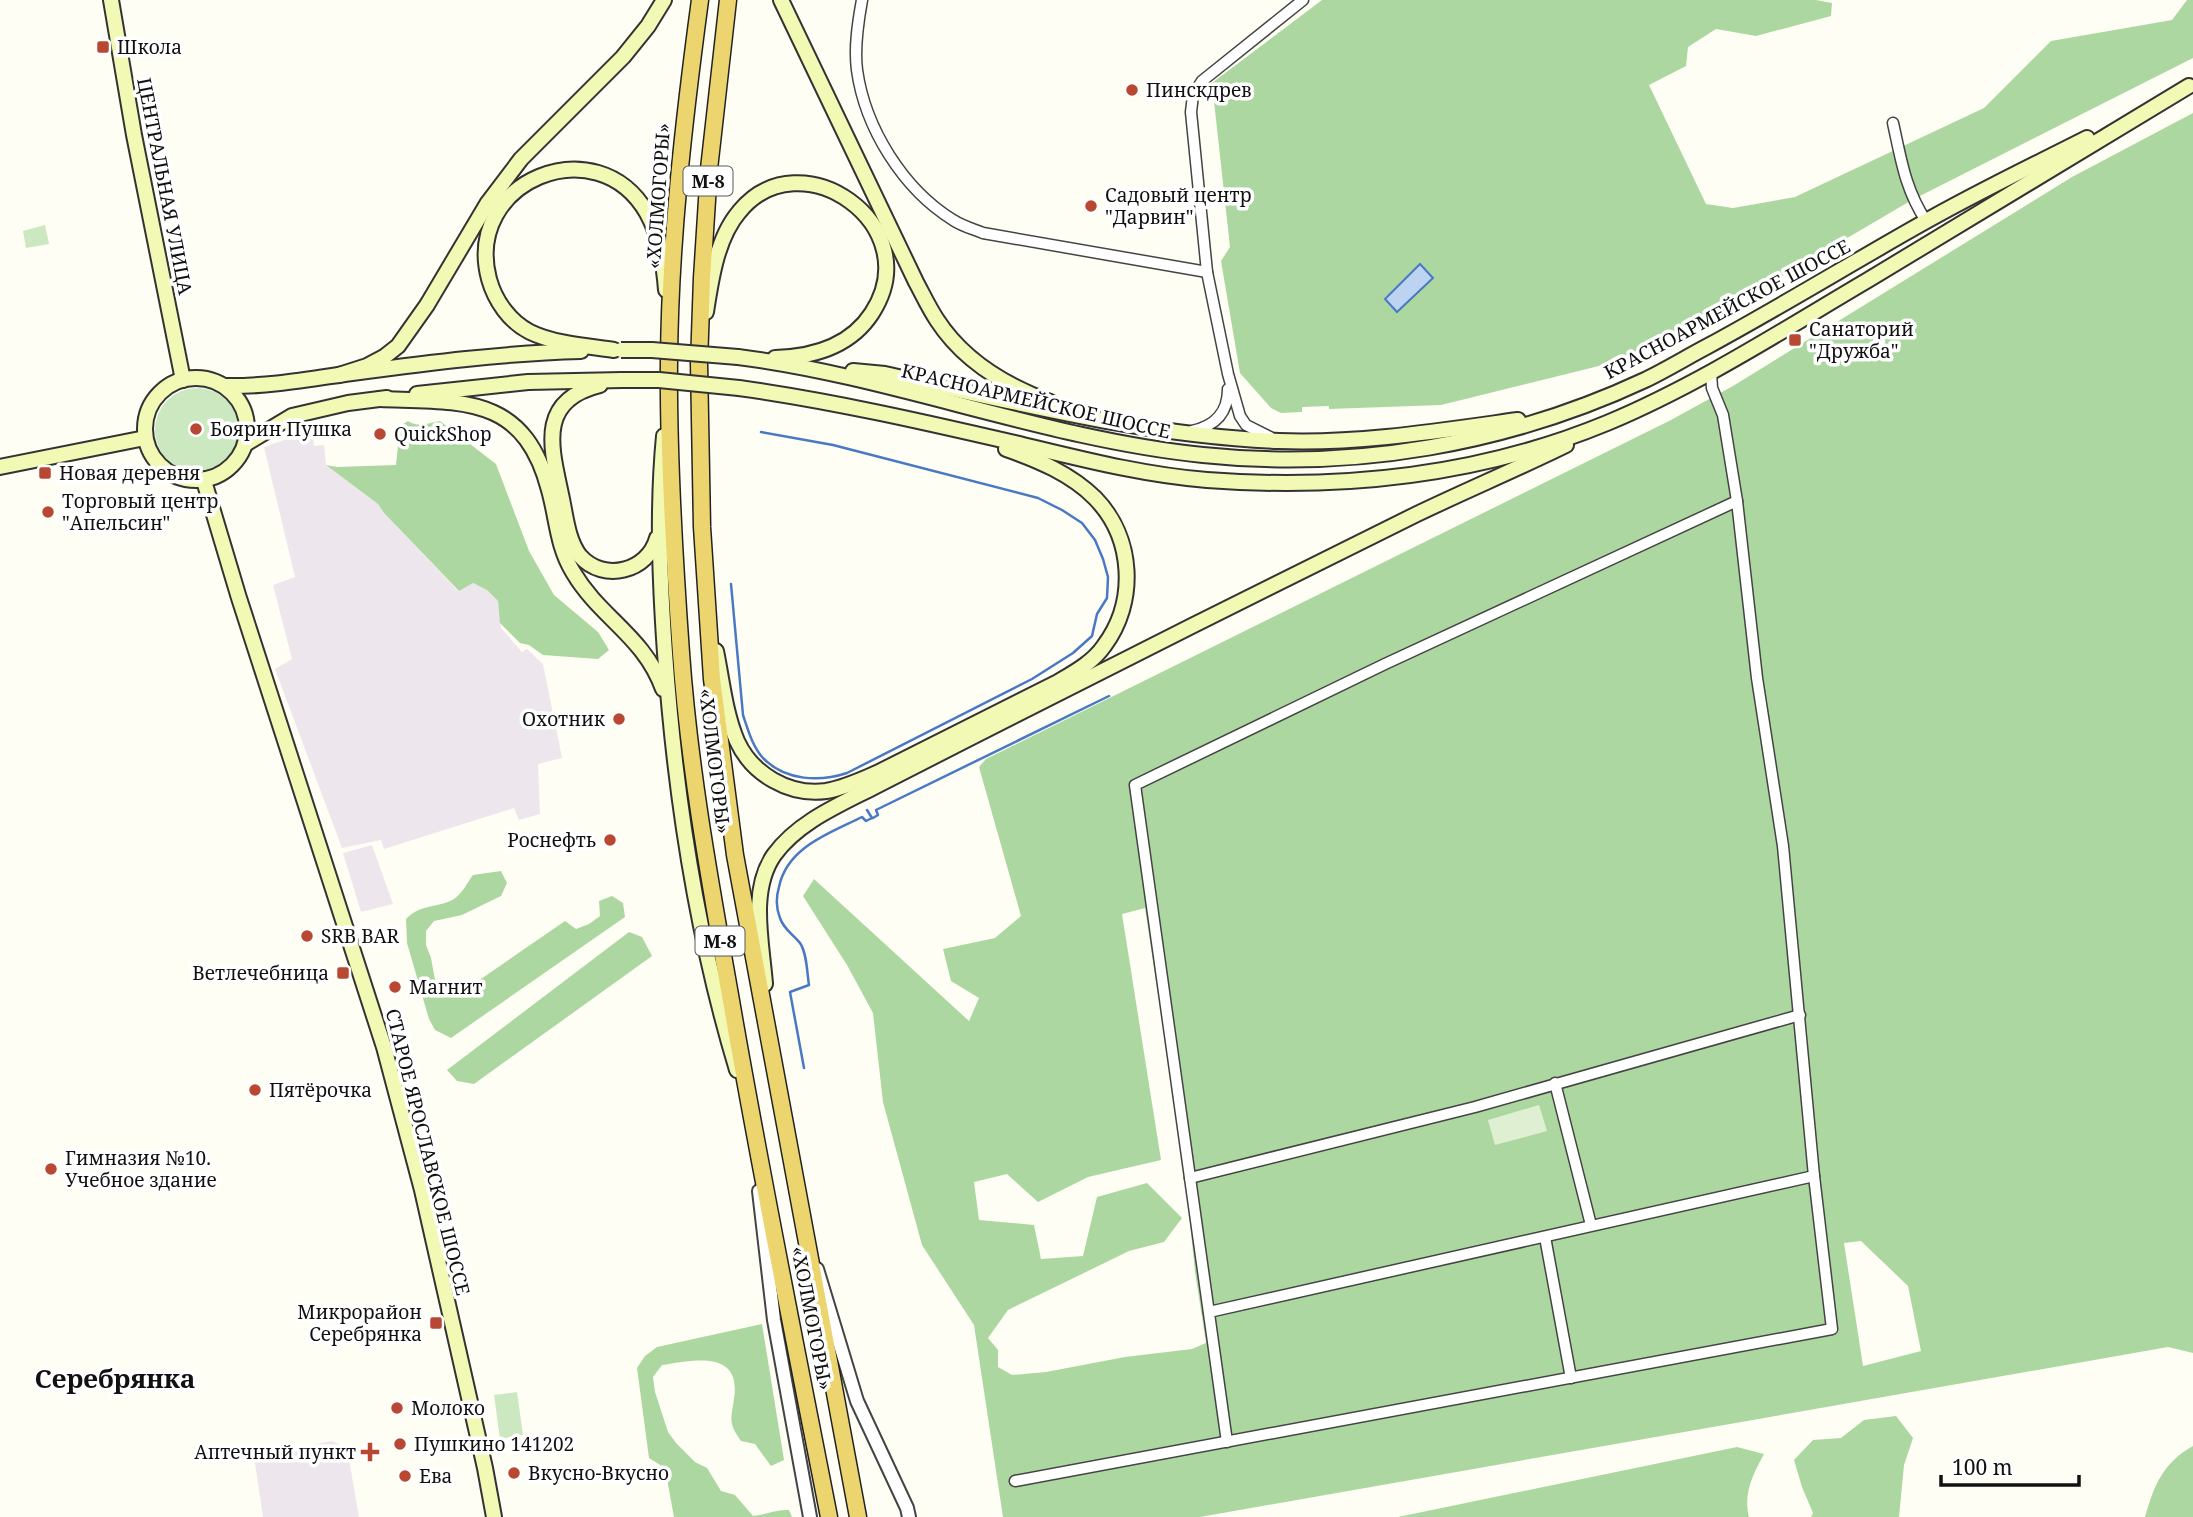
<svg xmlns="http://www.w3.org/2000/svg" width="2193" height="1517" font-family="'Noto Serif',serif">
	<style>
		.industrial { fill: #eee6ed }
		.green { fill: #cce8c0 }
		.forest { fill: #add7a0; fill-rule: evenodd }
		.pitch { fill: #dfefd1 }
		.water { fill: #bdd3f2; stroke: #4979c4; stroke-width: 2 }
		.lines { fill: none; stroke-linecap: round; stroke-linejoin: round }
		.stream { stroke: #4979c4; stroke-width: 2.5 }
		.minor-casing { stroke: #444; stroke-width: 13 }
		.tertiary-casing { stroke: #444; stroke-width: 16 }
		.secondary-casing { stroke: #333; stroke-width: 18 }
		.trunk-casing { stroke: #222; stroke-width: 19 }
		.minor { stroke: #fff; stroke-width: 10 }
		.tertiary { stroke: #fff; stroke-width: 12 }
		.secondary { stroke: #f2f9b5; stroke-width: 14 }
		.trunk { stroke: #ecd56e; stroke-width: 16 }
		.secondary-bridge-casing { stroke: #333; stroke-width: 18; stroke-linecap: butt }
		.secondary-bridge { stroke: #f2f9b5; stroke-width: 14 }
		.poi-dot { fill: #b84831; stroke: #fff; stroke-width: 2.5 }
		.labels { text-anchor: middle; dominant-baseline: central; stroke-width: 7; stroke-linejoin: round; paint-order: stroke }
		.shield { fill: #fff; stroke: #585858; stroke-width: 2 }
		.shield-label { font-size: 18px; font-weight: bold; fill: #111 }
		.poi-label { font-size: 19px; fill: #111; stroke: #fff; text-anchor: start }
		.street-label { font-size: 19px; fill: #111; stroke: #fff }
		.district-label { font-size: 26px; font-weight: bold; fill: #111; stroke: #fff }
	</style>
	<rect width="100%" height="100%" fill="#fefef5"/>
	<g class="industrial">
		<path d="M313 435 314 446 324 445 326 465 378 504 384 513 458 591 473 583 487 590 498 601 501 628 522 652 527 649 543 664 562 758 538 764 540 814 519 820 514 808 384 849 381 840 342 848 275 669 292 659 273 585 295 577 264 447 290 438Z"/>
		<path d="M372 845 393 904 361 912 343 853Z"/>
		<path d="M332 1441 347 1448 359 1517H263L254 1456Z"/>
	</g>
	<g class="green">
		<path d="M45 225 49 244 26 248 23 231Z"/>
		<circle cx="197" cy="430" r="42"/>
		<path d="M517 1392 523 1435 500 1439 494 1395Z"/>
	</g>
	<g class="forest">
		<path d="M1322 0H1816L1832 3 1831 16 1756 36 1716 29 1688 47 1686 66 1649 85 1706 204 1733 208 1795 197 1984 108 2051 41 2172 20 2187 0H2193V58L1912 200 1750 295 1626 356 1619 361 1441 405 1329 409V406L1302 407V412L1281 413 1271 408 1240 373 1221 261 1230 247 1212 83Z"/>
		<path d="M2193 113V1353L2168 1347 1200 1517H1003L974 1325 922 1245 883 1102 873 1013 847 965 803 896 814 879 969 1021 979 998 951 981 943 949 995 938 1021 916 979 767 986 759 1669 421 1733 386 2072 177ZM1145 908 1185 1174 1195 1272 1206 1343 1192 1349 1125 1357 1046 1372 1012 1375 998 1367V1350L988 1338 1008 1310 1129 1251 1164 1242 1182 1218 1147 1183 1097 1197 1083 1256 1041 1259 1034 1225 979 1220 974 1182 1007 1174 1038 1202 1088 1177 1161 1160 1122 914ZM1861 1241 1908 1286 1921 1351 1863 1366 1844 1243Z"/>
		<path d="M408 421C418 428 429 423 440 421L496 464 529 551 554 595 598 632 609 650 598 659 543 655 529 645 520 643 500 623 498 601 487 590 473 583 459 591 384 513 378 504 326 465 337 467 396 465 400 426Z"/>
		<path d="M501 871 507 883 501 896 462 915 434 921 426 931V945L431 958 436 985 447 993 462 992 565 921 576 929 589 924 600 916 599 901 612 896 623 903 625 917 451 1038 435 1030 429 1019 407 943 406 919C422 903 436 909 454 899 462 894 467 883 473 875Z"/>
		<path d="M629 932 642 937 652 956 474 1084 457 1081 447 1070Z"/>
		<path d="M762 1324 784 1460 771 1466 755 1444 741 1441C728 1423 731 1420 734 1399 742 1349 693 1360 662 1365L653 1377 655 1392 668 1432 676 1443 695 1462 707 1468 721 1491 735 1495 753 1516C765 1515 777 1509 789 1510L792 1517H674L665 1468 649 1458 637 1368 645 1356 657 1347Z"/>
		<path d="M1896 1416 1913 1438 1904 1465 1899 1517H1811L1813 1513 1802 1487 1794 1460 1813 1440 1841 1438 1864 1420Z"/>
		<path d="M2193 1446V1517H2145C2154 1485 2163 1463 2193 1446Z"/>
		<path d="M1737 1447 1764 1454C1753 1474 1743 1494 1749 1517H1398Z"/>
	</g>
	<path class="pitch" d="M1539 1105 1547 1131 1495 1145 1488 1120Z"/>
	<path class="water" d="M1420 264 1433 278 1397 312 1385 299Z"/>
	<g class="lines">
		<g class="stream">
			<path d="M731 584 743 715C748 730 753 748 764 759 786 781 820 782 847 773L1032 679 1073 653 1092 636 1097 614 1107 598 1108 577 1103 559 1095 540 1082 523 1062 510 1038 498 833 445 761 432"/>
			<path d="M867 810 872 818"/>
			<path d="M873 818 878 815 876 810 1109 696"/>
			<path d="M804 1068 790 992 809 985C807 973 807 953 800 943 793 934 784 930 780 918 776 908 776 897 779 887 787 847 830 833 862 817L866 821 872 818"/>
		</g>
		<g class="minor-casing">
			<g id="minor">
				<path d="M862 0C858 22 854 47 857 70 865 128 903 189 953 220 962 226 973 229 983 233L1207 272"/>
				<path d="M1893 123C1901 159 1905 189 1926 221"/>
				<path d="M1192 431C1215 426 1228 413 1228 389"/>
				<path d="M1270 437 1246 425 1240 416 1228 374 1207 272 1191 112 1193 95 1202 81 1303 0"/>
				<path d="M1555 1083 1591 1225"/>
				<path d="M1190 1178 1475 1107 1800 1015"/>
				<path d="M1545 1237 1571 1378"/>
				<path d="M1209 1312 1814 1176"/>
				<path d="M1227 1442 1135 785 1385 664 1737 501"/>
				<path d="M1015 1481 1832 1329 1814 1176 1783 846 1757 678 1737 501 1723 415 1712 388 1711 372"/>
			</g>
		</g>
		<g class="tertiary-casing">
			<g id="tertiary">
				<path d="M759 1191 774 1320 810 1517"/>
				<path d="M817 1269 857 1401 907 1508 909 1517"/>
			</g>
		</g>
		<g class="secondary-casing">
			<g id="secondary">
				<path d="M111 0 134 135 183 380"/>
				<path d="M781 0 916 282C923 295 929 308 937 320 963 360 1006 386 1050 402"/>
				<path d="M706 312C711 279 717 238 739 212 800 136 929 225 872 313 850 347 813 357 775 358"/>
				<path d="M614 350C587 346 555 344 530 332 510 322 495 301 489 279 463 181 597 126 647 213 660 236 664 264 666 290"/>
				<path d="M738 357C895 377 1045 439 1203 455 1354 471 1508 444 1645 380 1666 370 1687 357 1708 346 1780 307 1850 264 1921 224 1975 193 2032 166 2087 138"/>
				<path d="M853 371 885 374C1015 402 1145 436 1279 441 1358 444 1439 431 1518 420"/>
				<path d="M339 375 367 366 384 357 398 346 427 305 487 204 521 159 623 57 648 26 664 0"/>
				<circle cx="196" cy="429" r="51"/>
				<path d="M600 385C535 401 552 450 562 499 566 518 568 541 580 556 604 583 648 571 657 538"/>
				<path d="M224 386C267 387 310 379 352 373 428 363 504 353 581 351"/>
				<path d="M739 388C832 401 924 422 1015 443 1078 458 1142 475 1207 480 1343 490 1481 475 1607 423 1698 385 1783 330 1868 280 1975 216 2082 151 2189 86"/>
				<path d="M417 394 528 382 622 380"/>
				<path d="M380 399C462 402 524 394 549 490 557 518 557 546 573 572 600 618 644 636 663 689"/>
				<path d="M664 436C657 509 660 581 665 653 675 795 696 934 737 1070"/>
				<path d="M247 443 292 416 348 403 387 398"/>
				<path d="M0 467 145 438"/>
				<path d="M204 481 239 598 384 1047 422 1190 485 1468 494 1517"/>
				<path d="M716 651C722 680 725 713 737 741 752 774 789 796 826 791 844 788 861 780 877 773L1058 682C1075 672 1093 662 1104 646 1137 602 1134 538 1095 498 1071 474 1038 460 1006 449"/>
				<path d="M765 984C762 943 749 891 774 855 798 822 839 805 874 787 905 771 937 755 968 739 1117 663 1267 588 1417 514 1467 490 1517 469 1566 445"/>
			</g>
		</g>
		<g class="trunk-casing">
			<g id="trunk">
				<path d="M700 0C684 119 670 240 669 360 668 457 674 556 681 653 689 767 710 882 730 995 760 1170 795 1343 829 1517"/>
				<path d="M728 0 709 169 702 278 699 363 702 527 712 679 735 855 858 1517"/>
			</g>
		</g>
		<use href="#minor" class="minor"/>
		<use href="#tertiary" class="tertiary"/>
		<use href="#secondary" class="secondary"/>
		<use href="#trunk" class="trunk"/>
		<g class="secondary-bridge-casing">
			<g id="secondary-bridge">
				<path d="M621 350H652L738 357"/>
				<path d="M622 380H659L739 388"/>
			</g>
		</g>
		<use href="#secondary-bridge" class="secondary-bridge"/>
	</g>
	<g class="poi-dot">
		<rect x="96" y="40" width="14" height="14" rx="3.5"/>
		<circle cx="1132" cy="90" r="7"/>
		<circle cx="1091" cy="206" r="7"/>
		<rect x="1788" y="333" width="14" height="14" rx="3.5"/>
		<circle cx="196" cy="429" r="7"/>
		<circle cx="380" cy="434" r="7"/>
		<rect x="38" y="466" width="14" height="14" rx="3.5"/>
		<circle cx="48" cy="512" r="7"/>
		<circle cx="619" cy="719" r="7"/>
		<circle cx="610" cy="840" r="7"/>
		<circle cx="307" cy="936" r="7"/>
		<rect x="336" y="966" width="14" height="14" rx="3.5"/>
		<circle cx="395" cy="987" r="7"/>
		<circle cx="255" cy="1090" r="7"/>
		<circle cx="51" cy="1169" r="7"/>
		<rect x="429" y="1316" width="14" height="14" rx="3.5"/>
		<circle cx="397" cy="1408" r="7"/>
		<circle cx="400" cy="1444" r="7"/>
		<path d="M366.5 1441.5h7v7h7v7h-7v7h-7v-7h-7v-7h7z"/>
		<circle cx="514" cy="1473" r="7"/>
		<circle cx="405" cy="1476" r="7"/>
	</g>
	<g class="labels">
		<g class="shield">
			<rect x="683.5" y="166.5" width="49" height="29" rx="5"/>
			<rect x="695.5" y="926.5" width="49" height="29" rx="5"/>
		</g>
		<g class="shield-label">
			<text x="708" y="181">М-8</text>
			<text x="720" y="941">М-8</text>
		</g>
		<g class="poi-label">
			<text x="117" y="47">Школа</text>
			<text x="1146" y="90">Пинскдрев</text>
			<text x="1105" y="195">Садовый центр<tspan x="1105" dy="22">"Дарвин"</tspan></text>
			<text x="1809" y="329">Санаторий<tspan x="1809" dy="22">"Дружба"</tspan></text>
			<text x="210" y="429">Боярин Пушка</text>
			<text x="394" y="434">QuickShop</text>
			<text x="59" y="473">Новая деревня</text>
			<text x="62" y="501">Торговый центр<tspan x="62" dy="22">"Апельсин"</tspan></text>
			<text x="605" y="719" text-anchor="end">Охотник</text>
			<text x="596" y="840" text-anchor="end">Роснефть</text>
			<text x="321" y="936">SRB BAR</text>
			<text x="329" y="973" text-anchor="end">Ветлечебница</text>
			<text x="409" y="987">Магнит</text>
			<text x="269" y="1090">Пятёрочка</text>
			<text x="65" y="1158">Гимназия №10.<tspan x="65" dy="22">Учебное здание</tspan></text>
			<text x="422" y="1312" text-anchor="end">Микрорайон<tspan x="422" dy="22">Серебрянка</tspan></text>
			<text x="411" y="1408">Молоко</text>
			<text x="414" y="1444">Пушкино 141202</text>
			<text x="356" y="1452" text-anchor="end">Аптечный пункт</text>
			<text x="528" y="1473">Вкусно-Вкусно</text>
			<text x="419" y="1476">Ева</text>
		</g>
		<g class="street-label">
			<text transform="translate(165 186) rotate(79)">ЦЕНТРАЛЬНАЯ УЛИЦА</text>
			<text transform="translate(658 196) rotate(-86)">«ХОЛМОГОРЫ»</text>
			<text transform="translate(1727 309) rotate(-28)">КРАСНОАРМЕЙСКОЕ ШОССЕ</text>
			<text transform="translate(1036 401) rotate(13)">КРАСНОАРМЕЙСКОЕ ШОССЕ</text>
			<text transform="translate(715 761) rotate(83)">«ХОЛМОГОРЫ»</text>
			<text transform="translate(428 1152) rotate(76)">СТАРОЕ ЯРОСЛАВСКОЕ ШОССЕ</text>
			<text transform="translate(812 1318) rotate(79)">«ХОЛМОГОРЫ»</text>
		</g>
		<g class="district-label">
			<text x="115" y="1378">Серебрянка</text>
		</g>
	</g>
	<path d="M1941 1475v10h138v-10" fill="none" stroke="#111111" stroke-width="3.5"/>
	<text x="1952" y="1475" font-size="21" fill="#111111" stroke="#ffffff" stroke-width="5" paint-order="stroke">100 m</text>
</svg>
